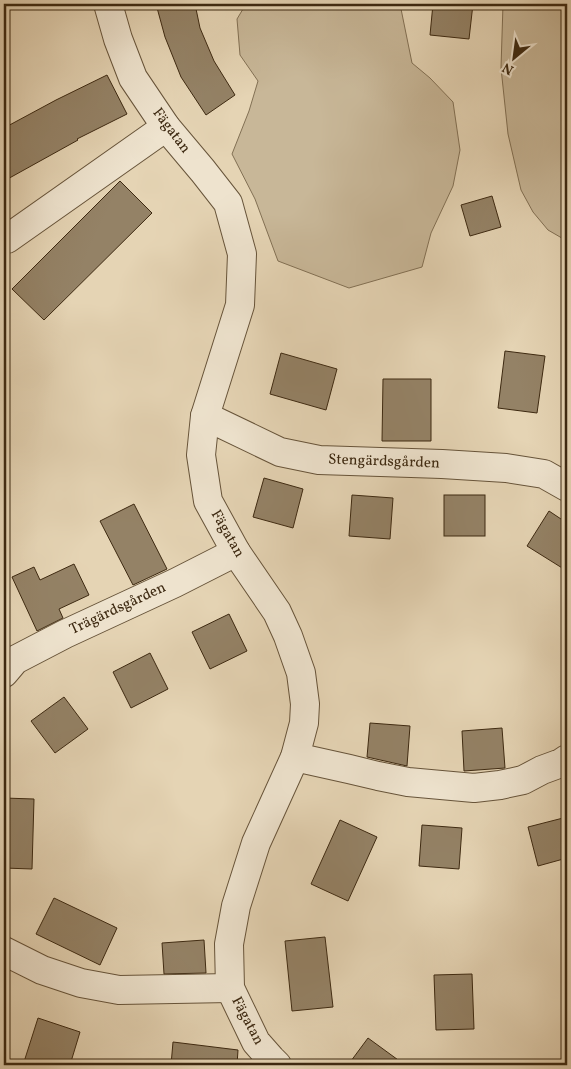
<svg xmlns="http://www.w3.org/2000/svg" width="571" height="1069" font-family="Vollkorn,serif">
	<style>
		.green { fill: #c8b798; stroke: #827054 }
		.building { fill: #948266; stroke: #3d2911 }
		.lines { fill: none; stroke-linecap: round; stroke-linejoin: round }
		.street-casing { stroke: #67543a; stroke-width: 30 }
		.street { stroke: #eee3ce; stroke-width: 28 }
		.labels { text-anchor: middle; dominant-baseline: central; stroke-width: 5; stroke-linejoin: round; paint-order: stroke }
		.street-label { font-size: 15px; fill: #3d2911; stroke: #eee3ce }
	</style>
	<rect width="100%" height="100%" fill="#e5d4b4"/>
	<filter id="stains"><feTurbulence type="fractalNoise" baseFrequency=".004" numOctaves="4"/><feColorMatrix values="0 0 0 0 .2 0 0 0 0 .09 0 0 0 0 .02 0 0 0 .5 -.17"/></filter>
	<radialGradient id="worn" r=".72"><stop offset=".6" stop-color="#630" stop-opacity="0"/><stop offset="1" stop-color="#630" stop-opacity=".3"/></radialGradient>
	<g class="green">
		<path d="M246 4H400L412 63 430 78 453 102 460 150 453 186 431 233 422 267 349 288 278 261 255 199 232 154 249 111 258 81 240 55 237 19Z"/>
		<path d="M503 4H567V241L548 230 533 212 521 190 508 134 501 68Z"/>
	</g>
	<g class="building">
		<path d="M156 4H195L200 28 214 61 235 95 206 115 181 77 165 37Z"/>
		<path d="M433 4H473L469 39 430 35Z"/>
		<path d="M107 75 127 114 77 139 78 140 4 181V128L56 100Z"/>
		<path d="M120 181 152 213 44 320 12 289Z"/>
		<path d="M492 196 501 227 470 236 461 205Z"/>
		<path d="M505 351 545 356 537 413 498 408Z"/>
		<path d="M281 353 337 369 326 410 270 394Z"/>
		<path d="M383 379H431V441H382Z"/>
		<path d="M264 478 303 489 293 528 253 517Z"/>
		<path d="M352 495 393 498 390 539 349 536Z"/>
		<rect x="444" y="495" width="41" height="41"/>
		<path d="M134 504 167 569 133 585 100 521Z"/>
		<path d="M549 511 567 523V571L527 546Z"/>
		<path d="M74 564 89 595 59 609 63 618 37 631 12 577 34 567 40 580Z"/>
		<path d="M229 614 247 651 210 669 192 632Z"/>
		<path d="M150 653 168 689 131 708 113 672Z"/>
		<path d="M64 697 88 729 55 753 31 721Z"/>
		<path d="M370 723 410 726 407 766 367 757Z"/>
		<path d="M502 728 505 768 464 771 462 731Z"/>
		<path d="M4 798 34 799 32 869 4 868Z"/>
		<path d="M567 817V858L538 866 528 827Z"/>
		<path d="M340 820 377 837 348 901 311 884Z"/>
		<path d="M422 825 462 828 459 869 419 866Z"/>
		<path d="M54 898 117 928 100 965 36 934Z"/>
		<path d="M325 937 333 1007 292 1011 285 941Z"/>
		<path d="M204 940 206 973 164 974 162 943Z"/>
		<path d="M472 974 474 1029 436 1030 434 975Z"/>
		<path d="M38 1018 80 1032 70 1065H23Z"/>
		<path d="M368 1038 405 1065H348Z"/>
		<path d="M173 1042 238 1050 237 1065H171Z"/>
	</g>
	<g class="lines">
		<g class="street-casing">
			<g id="street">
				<path d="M108 4 118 39 133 78 166 127 203 171 228 203 242 254 240 305 205 416 201 455 208 501 236 552 277 612 288 636 301 673 305 704 304 723 295 757 256 843 236 906 229 944 230 988 256 1042 271 1059 277 1065"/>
				<path d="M7 239 166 127"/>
				<path d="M205 416 280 452 319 460 442 464 506 468 544 474 567 487"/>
				<path d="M4 673 15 660 65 634 175 583 236 552"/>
				<path d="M295 757 349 769 378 776 408 782 474 788 500 785 523 780 542 770 561 763 567 759"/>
				<path d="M4 951 42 970 81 983 119 990 230 988"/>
			</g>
		</g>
		<use href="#street" class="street"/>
	</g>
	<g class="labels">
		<g class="street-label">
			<text transform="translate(171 131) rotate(53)">Fägatan</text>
			<text transform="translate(384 462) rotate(2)">Stengärdsgården</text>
			<text transform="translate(227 534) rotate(60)">Fägatan</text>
			<text transform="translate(118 609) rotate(-25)">Trägärdsgården</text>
			<text transform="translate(247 1021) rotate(62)">Fägatan</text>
		</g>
	</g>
	<rect width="571" height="1069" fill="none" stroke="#e5d4b4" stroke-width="20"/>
	<rect x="5" y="5" width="561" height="1059" fill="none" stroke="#3d2911" stroke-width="2.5"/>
	<rect x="10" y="10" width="551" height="1049" fill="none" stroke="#3d2911"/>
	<g transform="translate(514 58) rotate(209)" stroke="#eee3ce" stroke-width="4" paint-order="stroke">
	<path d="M0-4L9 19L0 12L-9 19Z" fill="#3d2911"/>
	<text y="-8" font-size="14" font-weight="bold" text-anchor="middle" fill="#3d2911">N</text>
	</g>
	<rect width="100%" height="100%" filter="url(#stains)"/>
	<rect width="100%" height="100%" fill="url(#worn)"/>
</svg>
